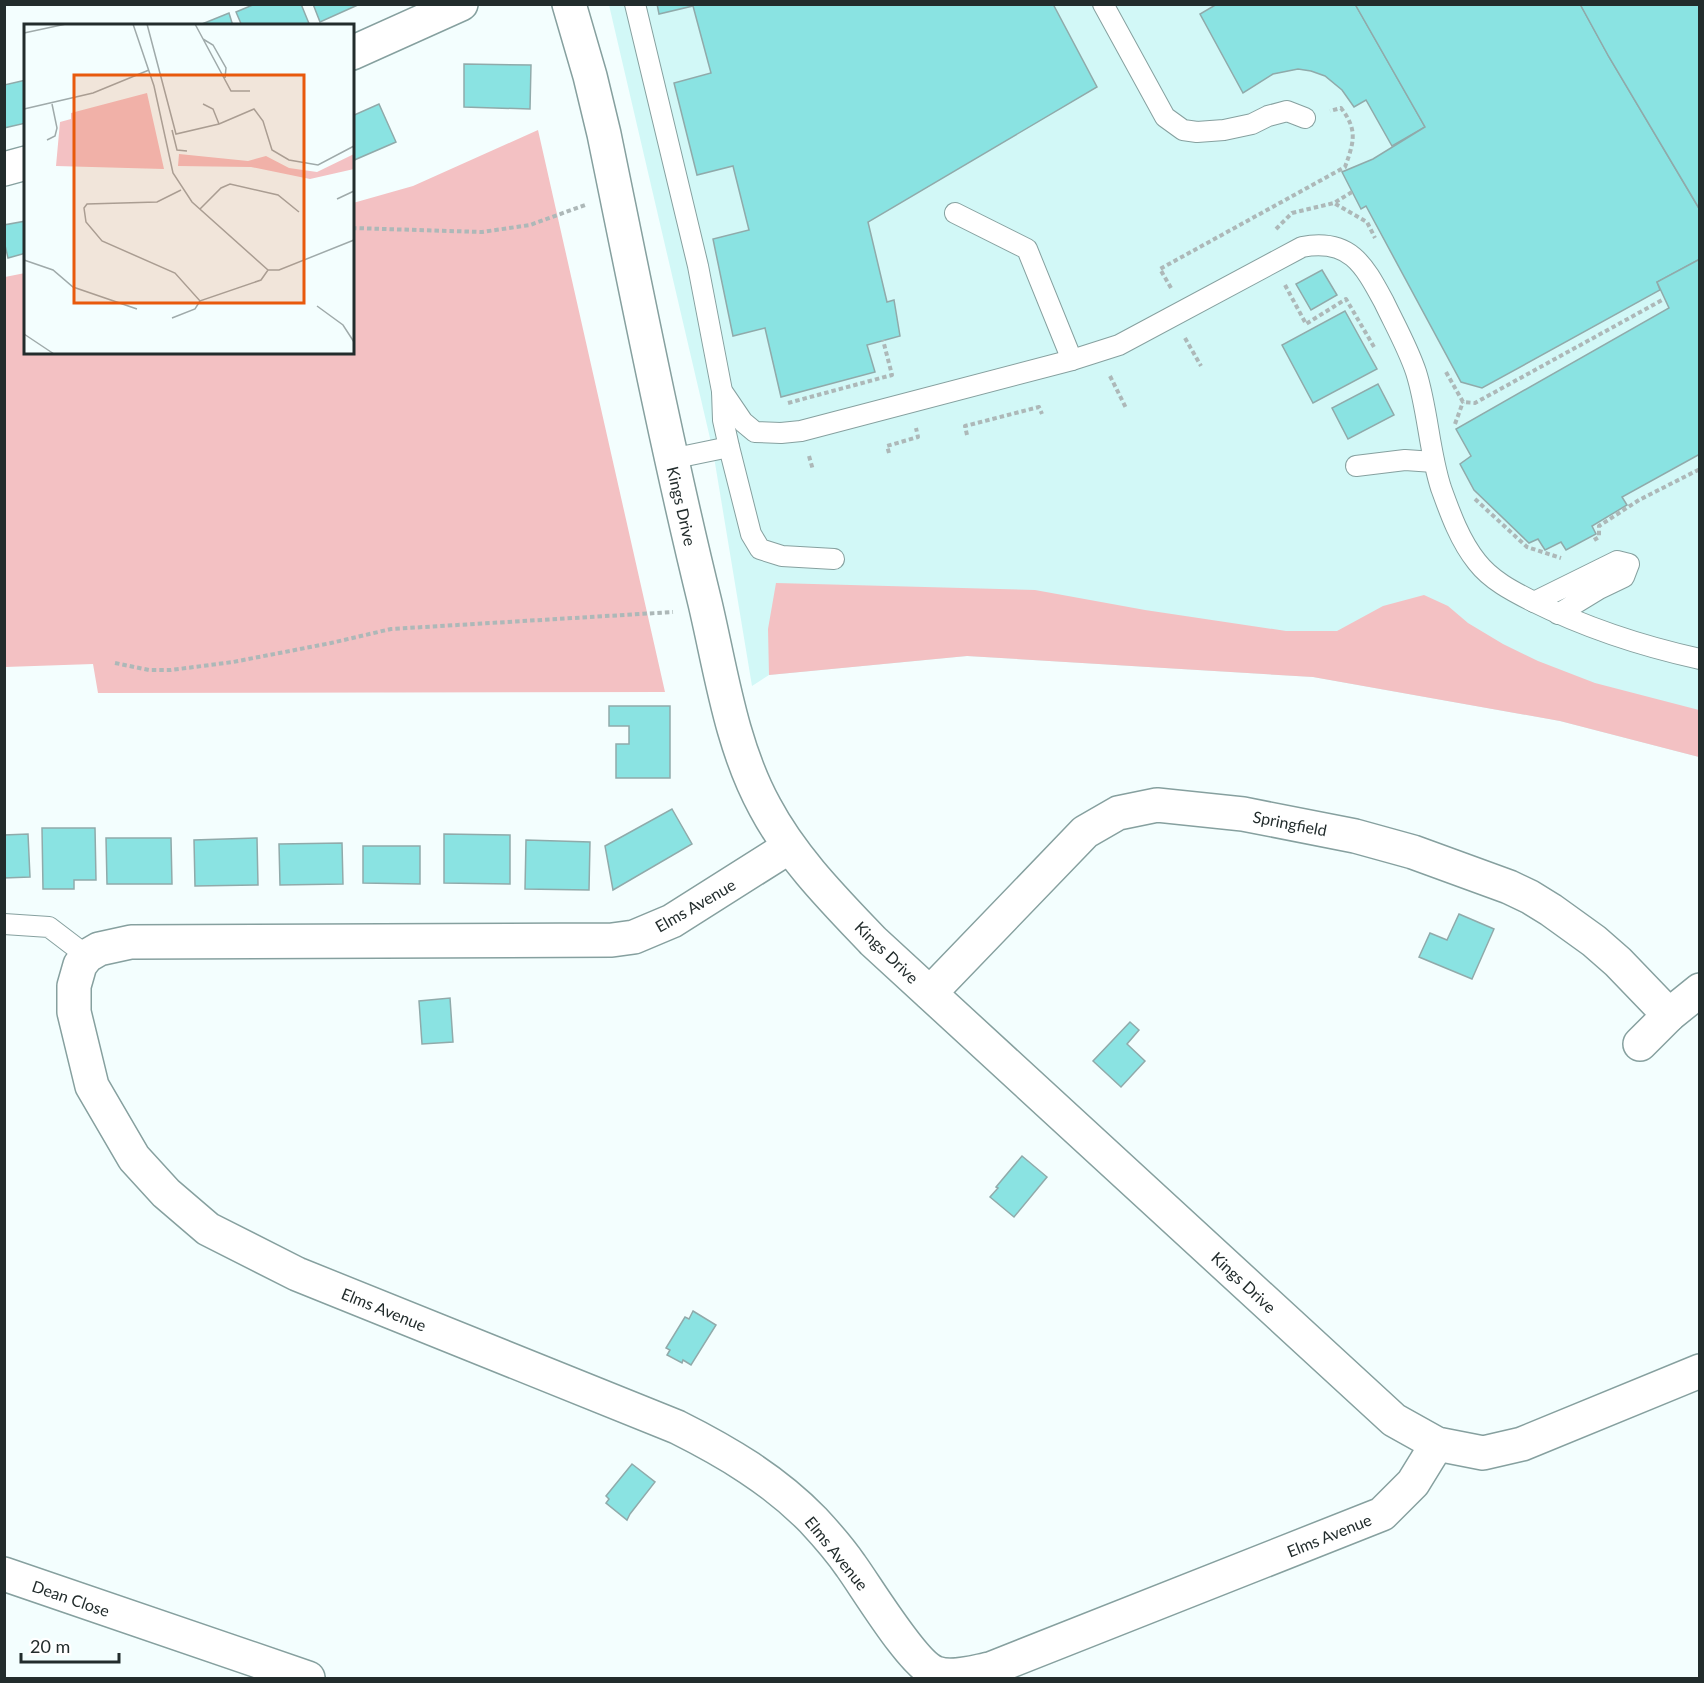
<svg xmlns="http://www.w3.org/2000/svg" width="1704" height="1683" font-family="Lato,sans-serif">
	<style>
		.built { fill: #d2f8f7 }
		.green { fill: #f3c1c3 }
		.building { fill: #8ae3e2; stroke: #90aaaa; stroke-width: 1.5 }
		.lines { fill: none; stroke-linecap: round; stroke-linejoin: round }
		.lane-casing { stroke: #86a09f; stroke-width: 22 }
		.street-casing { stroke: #86a09f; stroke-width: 36 }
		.secondary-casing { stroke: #86a09f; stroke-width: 36 }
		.path { stroke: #adb8b8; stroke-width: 4; stroke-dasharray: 4.5 3; stroke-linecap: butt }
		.lane { stroke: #fff; stroke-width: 20 }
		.street { stroke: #fff; stroke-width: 33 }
		.secondary { stroke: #fff; stroke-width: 33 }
		.labels { text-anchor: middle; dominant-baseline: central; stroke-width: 4.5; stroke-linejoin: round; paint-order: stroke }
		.street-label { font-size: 16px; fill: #222c2c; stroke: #fff }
		.inset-road { fill: none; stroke: #9faaaa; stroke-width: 1.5 }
		.view { fill: #e8590c; fill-opacity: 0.15; stroke: #e8590c; stroke-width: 3 }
		.inset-edge { fill: none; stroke: #222c2c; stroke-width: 3 }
	</style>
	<rect width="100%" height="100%" fill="#f3fefe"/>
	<path class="built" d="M609 5H1699V757L1560 721 1313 677 967 656 769 675 752 686 713 451Z"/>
	<g class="green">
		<path d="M538 130 665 692 98 693 93 664 5 667V277L25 273 26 352H352L353 203 413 186Z"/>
		<path d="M776 583 1035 590 1145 610 1286 631H1337L1383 606 1424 595 1448 606 1468 623 1503 644 1538 661 1595 683 1699 710V757L1560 721 1313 677 967 656 769 675 768 629Z"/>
	</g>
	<g class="building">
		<path d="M255 4H301L310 26H242L236 12Z"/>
		<path d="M313 4H360L320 22Z"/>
		<path d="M657 4H1053L1097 87 868 222 887 302 894 300 900 336 867 345 875 372 781 397 765 328 733 336 713 239 749 230 733 166 697 175 674 83 711 73 693 6 659 14Z"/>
		<path d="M1217 4H1355L1425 127 1392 146 1366 100 1354 107 1342 90 1325 76 1311 71 1298 69 1273 74 1243 93 1200 14Z"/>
		<path d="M1355 4H1580L1609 57 1700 210V259L1657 282 1660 290 1482 388 1461 382 1366 206 1361 209 1342 172 1373 159 1425 127Z"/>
		<path d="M1580 4H1700V210L1609 57Z"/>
		<path d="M229 13 233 26H197Z"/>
		<path d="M464 64 531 65 530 109 464 107Z"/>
		<path d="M26 80V123L4 128V85Z"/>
		<path d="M379 104 396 142 352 161V116Z"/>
		<path d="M26 221V253L8 258 4 241V225Z"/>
		<path d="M1700 259V454L1622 497 1627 505 1592 526 1596 534 1566 550 1561 542 1545 550 1538 539 1529 543 1474 490 1460 464 1471 456 1456 429 1669 308 1657 282Z"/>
		<path d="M1322 270 1337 295 1311 310 1296 284Z"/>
		<path d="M1345 311 1377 369 1313 403 1282 345Z"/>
		<path d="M1378 384 1394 415 1348 439 1332 408Z"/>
		<path d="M609 706H670V778H616V744H629V726H609Z"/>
		<path d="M672 809 692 844 613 890 605 846Z"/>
		<path d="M42 828H95L96 880H74V889H43Z"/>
		<path d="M28 834 30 877 4 878V835Z"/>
		<path d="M444 834 510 835V884L444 883Z"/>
		<path d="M106 838H171L172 884H107Z"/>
		<path d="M257 838 258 885 195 886 194 840Z"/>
		<path d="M526 840 590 842 589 890 525 889Z"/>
		<path d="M342 843 343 884 280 885 279 844Z"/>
		<path d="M363 846H420V884L363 883Z"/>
		<path d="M1459 914 1494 929 1472 979 1419 957 1430 933 1447 940Z"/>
		<path d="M450 998 453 1042 422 1044 419 1001Z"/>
		<path d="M1130 1022 1139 1030 1127 1044 1145 1061 1121 1087 1093 1061Z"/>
		<path d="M1022 1156 1047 1177 1014 1217 990 1197 998 1188 996 1187Z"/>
		<path d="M693 1311 716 1325 691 1365 683 1360 682 1363 667 1355 670 1350 666 1348 685 1317 689 1319Z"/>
		<path d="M632 1464 655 1482 630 1514 627 1520 606 1503 609 1499 606 1496Z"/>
	</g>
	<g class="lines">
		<g class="lane-casing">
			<g id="lane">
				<path d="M635 4 698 266 722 391 743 422 755 432 781 433 801 431 1072 360 1119 345 1302 247C1350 238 1364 265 1384 302 1395 325 1408 348 1416 372 1428 410 1429 451 1441 488 1450 513 1460 541 1477 562 1491 580 1512 591 1532 601 1586 628 1641 646 1700 659"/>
				<path d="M1103 4 1165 117 1183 130 1197 132 1224 130 1252 124 1268 116 1287 111 1305 118"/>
				<path d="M955 213 1027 249 1072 360"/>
				<path d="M722 391 723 420 729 447 751 534 760 549 782 556 834 559"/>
				<path d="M671 459 729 447"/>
				<path d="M1356 466 1405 460 1434 462"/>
				<path d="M1534 602 1617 561 1629 564 1624 577 1599 589 1558 614"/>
				<path d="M4 924 49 927 87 956"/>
			</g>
		</g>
		<g class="street-casing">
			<g id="street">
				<path d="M352 53 461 4"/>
				<path d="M4 169 26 163"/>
				<path d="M789 847 672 921 634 937 612 940 131 942 99 949 87 956 80 965 74 986V1012L92 1086 134 1158 166 1193 208 1229 297 1274 677 1427C727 1452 774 1480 813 1520 826 1534 840 1550 851 1566 867 1588 913 1665 936 1673 952 1679 974 1672 990 1669L1382 1514 1413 1483 1437 1444"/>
				<path d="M930 993 1085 832 1118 813 1157 805 1243 814 1355 836 1413 852 1509 887 1530 897 1551 910 1594 941 1618 962 1669 1015"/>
				<path d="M1640 1044 1669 1015 1700 990"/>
				<path d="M4 1574 308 1678"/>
			</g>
		</g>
		<g class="secondary-casing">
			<path id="secondary" d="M569 4 590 76 604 134C636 290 667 448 705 603 721 671 731 745 765 807 792 858 834 900 873 941L1394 1420 1437 1444 1483 1453 1522 1444 1700 1371"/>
		</g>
		<g class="path">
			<path d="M1352 192 1334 203 1367 222 1375 238"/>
			<path d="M352 228 482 232 530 225 585 205"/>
			<path d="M1276 229 1292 213 1334 203"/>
			<path d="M1285 285 1306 324 1346 299 1374 347"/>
			<path d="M1171 288 1160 269 1345 167C1354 142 1358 130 1341 108L1330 111"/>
			<path d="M1185 338 1201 366"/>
			<path d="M1446 372 1463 402 1475 403 1664 299"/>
			<path d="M1110 376 1126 408"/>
			<path d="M788 403 892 375 883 340"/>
			<path d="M1455 424 1463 402"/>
			<path d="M967 435 965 426 1039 407 1042 414"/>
			<path d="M889 453 887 446 918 437 916 428"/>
			<path d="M809 456 813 470"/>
			<path d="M1475 499 1527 547 1561 558"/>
			<path d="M1594 540 1599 537V526L1639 500 1700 469"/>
			<path d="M115 663 149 670H171L233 662 331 643 391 629 673 612"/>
		</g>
		<use href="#lane" class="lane"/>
		<use href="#street" class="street"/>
		<use href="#secondary" class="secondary"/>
	</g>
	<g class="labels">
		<g class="street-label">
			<text transform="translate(682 506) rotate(77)">Kings Drive</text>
			<text transform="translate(1290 823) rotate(11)">Springfield</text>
			<text transform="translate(695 905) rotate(-30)">Elms Avenue</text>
			<text transform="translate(887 952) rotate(44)">Kings Drive</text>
			<text transform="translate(1244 1282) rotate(43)">Kings Drive</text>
			<text transform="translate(384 1309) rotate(22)">Elms Avenue</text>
			<text transform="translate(1329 1535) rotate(-22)">Elms Avenue</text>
			<text transform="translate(837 1553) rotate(51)">Elms Avenue</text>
			<text transform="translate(71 1598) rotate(19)">Dean Close</text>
		</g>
	</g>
	<g transform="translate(24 24)">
		<rect width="330" height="330" fill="#f3fefe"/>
		<path d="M123 69 140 145 32 142 36 98 47 95V89ZM155 130 224 137 242 132 265 144 293 148 330 130V145L286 155 227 143 154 142Z" fill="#f3c1c3"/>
		<path class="inset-road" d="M109 0 130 62 149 149 168 178 244 246H255L330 216M123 0 152 110 195 100 230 85 239 97 248 126 265 136 294 141 330 122M171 0 207 67H226M0 9 42 0M179 15 189 21 202 44 201 54M179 80 189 85 195 100M0 85 69 69 125 46M148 106 153 126 163 127M23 116 31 112 33 104 28 80M157 166 133 178 63 180 60 184 62 198 78 217 151 249 176 277 237 256 244 246M313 175 330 167M176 185 197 164 206 160 254 171 275 188M0 236 29 246 49 263 113 285M293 282 319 301 330 318M148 294 171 285 176 277M0 310 30 330"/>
		<path class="view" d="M50 51H280V279H50Z"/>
		<rect width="330" height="330" class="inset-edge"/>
	</g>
	<rect width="1704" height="1683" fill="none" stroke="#222c2c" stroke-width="12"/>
	<path d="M21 1653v9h98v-9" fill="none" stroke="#222c2c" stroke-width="3"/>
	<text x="30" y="1653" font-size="18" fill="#222c2c" stroke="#ffffff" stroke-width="4.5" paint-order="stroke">20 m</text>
</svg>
